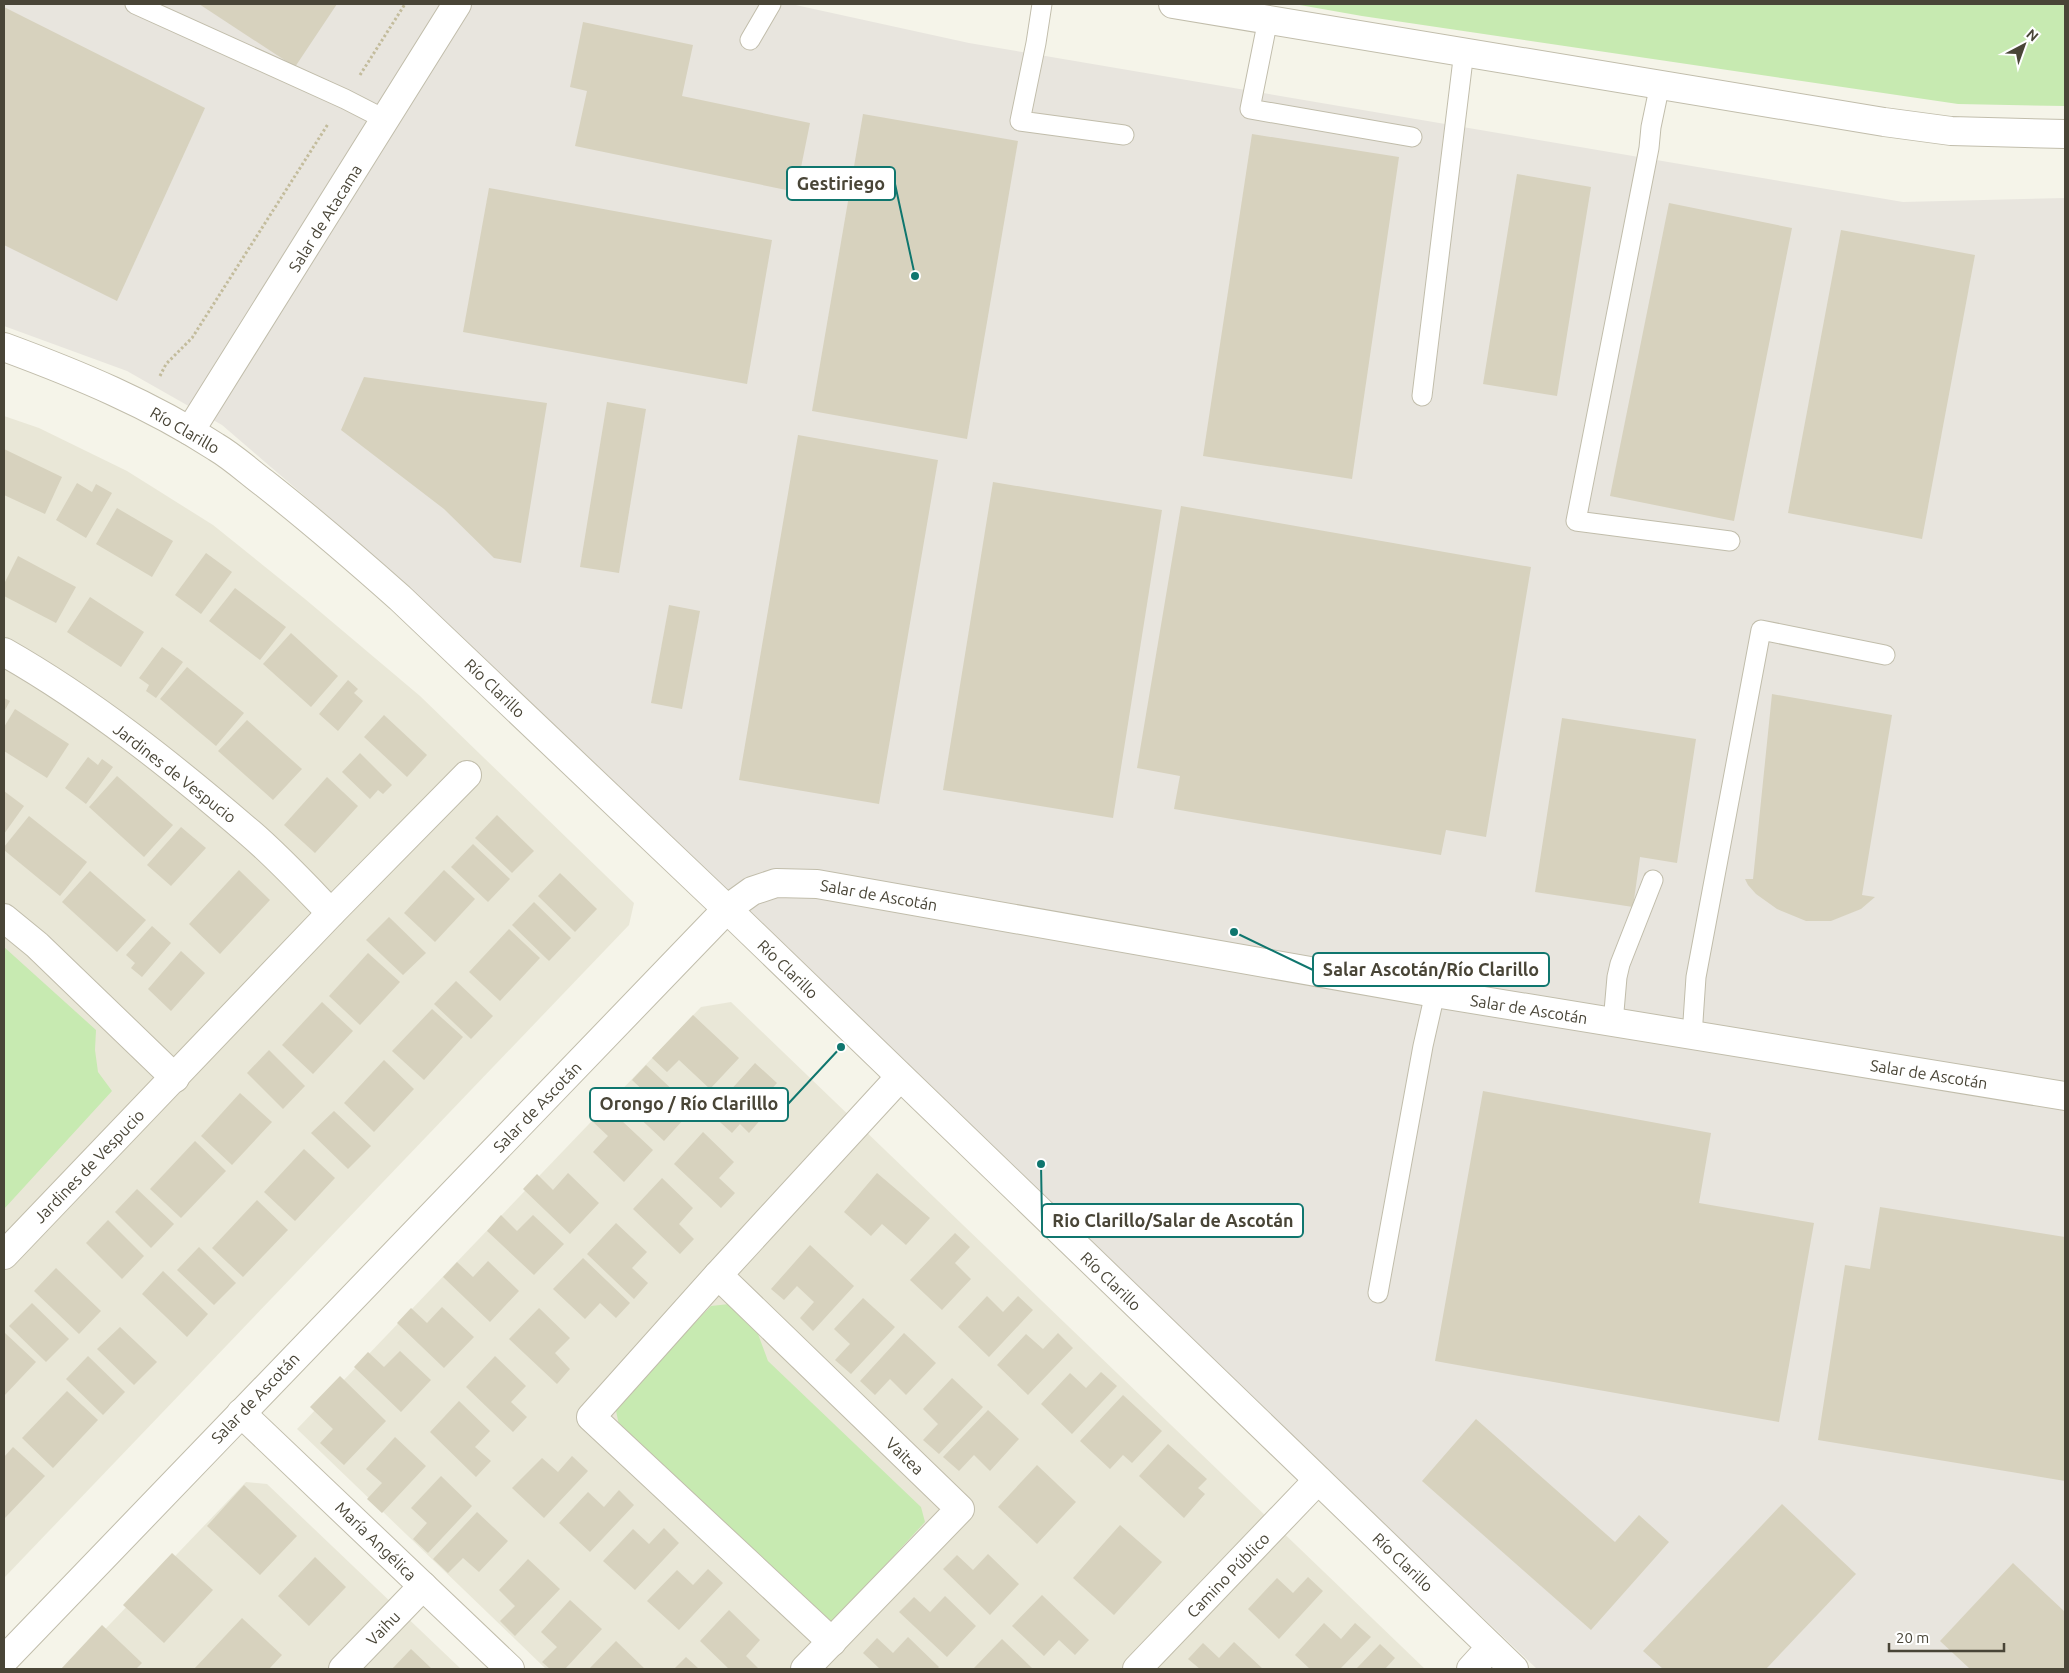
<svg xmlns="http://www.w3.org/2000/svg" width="2069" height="1673" font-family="Ubuntu,sans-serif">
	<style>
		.residential { fill: #e9e7d7 }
		.industrial { fill: #e8e5de }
		.green { fill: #c7eab1 }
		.building { fill: #d7d2be }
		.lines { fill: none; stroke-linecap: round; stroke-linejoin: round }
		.service-casing { stroke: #c1bdab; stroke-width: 21 }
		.minor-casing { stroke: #c1bdab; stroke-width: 30 }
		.tertiary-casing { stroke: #c1bdab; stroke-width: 30 }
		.path { stroke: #c3bc9c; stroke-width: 3; stroke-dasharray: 2.5 2.5; stroke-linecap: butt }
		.service { stroke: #fff; stroke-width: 19 }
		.minor { stroke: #fff; stroke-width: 28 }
		.tertiary { stroke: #fff; stroke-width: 28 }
		.labels { text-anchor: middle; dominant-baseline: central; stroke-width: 4.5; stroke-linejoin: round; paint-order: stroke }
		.street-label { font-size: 16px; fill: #494537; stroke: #fff }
		.leader { fill: none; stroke: #0f766e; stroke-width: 2 }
		.callout-dot { fill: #0f766e; stroke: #fff; stroke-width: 2 }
		.callout { fill: #fff; stroke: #0f766e; stroke-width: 2 }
		.callout-label { font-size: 18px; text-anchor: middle; font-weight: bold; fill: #494537 }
	</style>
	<rect width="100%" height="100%" fill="#f5f4e9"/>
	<g class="residential">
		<path d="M4 416 39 428 127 471 213 525 305 599 420 696 634 903 629 925 4 1578Z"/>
		<path d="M731 1002 1425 1669H546L297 1429 701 1007Z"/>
		<path d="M246 1482 267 1484 461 1669H67Z"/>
	</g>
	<path class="industrial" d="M4 4H791L969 43 1903 202 2065 198V1669H1537L687 863 351 536 222 425 127 371 4 326Z"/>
	<g class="green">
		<path d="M1294 4H2065V106L1958 104 1362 16Z"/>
		<path d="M4 947 96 1030 95 1050 98 1072 112 1091 4 1209Z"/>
		<path d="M729 1304 758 1334 768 1361 921 1507 925 1522 831 1624 620 1430 615 1406 711 1306Z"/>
	</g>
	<g class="building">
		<path d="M199 4H337L295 67Z"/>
		<path d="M4 7 205 108 117 301 4 245Z"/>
		<path d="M583 22 693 45 682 96 810 123 796 192 575 146 587 91 570 87Z"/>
		<path d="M863 114 1018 141 967 439 812 411Z"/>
		<path d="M1252 134 1399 157 1352 479 1203 456Z"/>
		<path d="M1517 174 1591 187 1557 396 1483 384Z"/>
		<path d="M489 188 772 240 747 384 463 332Z"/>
		<path d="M1669 203 1792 228 1734 521 1610 496Z"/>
		<path d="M1841 230 1975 255 1922 539 1788 513Z"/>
		<path d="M364 377 547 403 521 563 494 558 444 509 341 430Z"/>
		<path d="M607 402 646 409 619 573 580 567Z"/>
		<path d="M798 435 938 460 879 804 739 780Z"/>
		<path d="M4 449 62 477 45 514 4 495Z"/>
		<path d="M993 482 1162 510 1113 818 943 790Z"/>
		<path d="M77 483 92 492 96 484 112 493 86 538 56 520Z"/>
		<path d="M1181 506 1531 567 1486 837 1446 830 1441 855 1174 809 1180 776 1137 768Z"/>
		<path d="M117 508 173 541 152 577 96 544Z"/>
		<path d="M206 553 232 572 201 614 175 595Z"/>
		<path d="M18 556 76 587 56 623 4 596V584Z"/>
		<path d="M235 588 286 627 260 660 209 621Z"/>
		<path d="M90 597 144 632 121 667 67 632Z"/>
		<path d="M669 605 700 611 682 709 651 703Z"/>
		<path d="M291 633 338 676 311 707 263 664Z"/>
		<path d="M162 647 183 662 156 698 146 691 149 685 139 678Z"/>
		<path d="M187 667 244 713 216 746 160 699Z"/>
		<path d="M348 680 358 689 354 693 363 701 338 731 319 714Z"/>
		<path d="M1772 694 1892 715 1862 895 1875 897 1861 909 1831 921H1806L1777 909 1756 894 1748 885 1745 879H1753Z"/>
		<path d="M4 698 10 701 4 712Z"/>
		<path d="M15 709 69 744 47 778 4 751V727Z"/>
		<path d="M384 715 427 755 407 777 364 737Z"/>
		<path d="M1562 718 1696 739 1677 863 1640 857 1633 907 1535 892Z"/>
		<path d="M247 720 302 769 273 800 218 751Z"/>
		<path d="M360 753 392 785 383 794 378 790 370 799 342 772Z"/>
		<path d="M88 757 98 765 102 759 113 767 86 804 65 788Z"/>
		<path d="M117 776 173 825 144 857 89 807Z"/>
		<path d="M327 777 358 806 315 853 284 825Z"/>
		<path d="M4 791 24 806 4 834Z"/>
		<path d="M497 815 534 851 512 873 475 838Z"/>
		<path d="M29 816 87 862 60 896 4 850V847Z"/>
		<path d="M181 827 206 848 171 886 147 865Z"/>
		<path d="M473 844 510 879 488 902 451 867Z"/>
		<path d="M239 870 270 900 220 954 189 924Z"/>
		<path d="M444 870 475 899 435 942 404 913Z"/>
		<path d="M90 871 146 920 117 952 62 902Z"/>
		<path d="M560 873 597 909 575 932 538 896Z"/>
		<path d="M534 902 571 938 549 961 512 925Z"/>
		<path d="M389 917 426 953 403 975 366 940Z"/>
		<path d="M152 926 171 943 142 977 131 968 135 963 126 955Z"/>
		<path d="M509 929 540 958 500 1001 469 972Z"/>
		<path d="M181 951 205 973 171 1011 148 989Z"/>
		<path d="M368 953 400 982 360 1025 329 996Z"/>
		<path d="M456 981 493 1016 471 1039 434 1004Z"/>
		<path d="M322 1002 353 1031 313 1074 282 1045Z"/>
		<path d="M432 1009 463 1037 424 1080 392 1051Z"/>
		<path d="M693 1015 739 1058 710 1089 679 1060 667 1072 652 1058Z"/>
		<path d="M269 1050 305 1086 283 1109 247 1073Z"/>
		<path d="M384 1060 414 1089 374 1132 344 1103Z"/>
		<path d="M755 1063 777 1083 767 1094 776 1102 749 1133 740 1124 732 1133 710 1113Z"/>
		<path d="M646 1065 693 1109 664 1141 632 1111 648 1095 632 1080Z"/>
		<path d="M1483 1091 1711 1133 1699 1203 1814 1223 1779 1422 1435 1361Z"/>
		<path d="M240 1093 272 1122 232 1165 201 1136Z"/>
		<path d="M606 1106 653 1150 624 1182 593 1152 608 1136 592 1121Z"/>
		<path d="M334 1111 371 1146 348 1169 311 1133Z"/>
		<path d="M703 1132 734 1162 719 1178 735 1193 721 1208 674 1164Z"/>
		<path d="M195 1141 226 1171 181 1218 150 1189Z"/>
		<path d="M304 1149 335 1178 295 1221 264 1192Z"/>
		<path d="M568 1173 599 1203 570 1234 523 1189 537 1174 553 1190Z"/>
		<path d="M877 1173 930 1218 906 1245 882 1224 871 1236 844 1212Z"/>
		<path d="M662 1178 693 1208 679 1224 694 1239 680 1254 633 1209Z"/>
		<path d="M137 1189 174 1224 151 1248 115 1212Z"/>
		<path d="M257 1200 288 1230 243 1277 212 1248Z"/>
		<path d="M1880 1207 2065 1237V1481L1818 1440 1845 1265 1870 1269Z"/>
		<path d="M501 1215 517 1231 533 1215 564 1244 534 1275 487 1231Z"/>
		<path d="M108 1220 144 1256 122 1279 86 1243Z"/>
		<path d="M616 1223 647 1252 632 1268 648 1283 634 1299 587 1254Z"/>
		<path d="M955 1233 970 1247 955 1263 971 1279 942 1310 910 1280Z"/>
		<path d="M810 1245 854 1286 813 1331 800 1318 814 1302 797 1286 784 1300 771 1289Z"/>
		<path d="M199 1247 236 1283 214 1305 177 1270Z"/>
		<path d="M583 1258 630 1303 616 1318 600 1303 585 1319 553 1289Z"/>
		<path d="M488 1261 519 1291 490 1322 443 1277 457 1262 473 1277Z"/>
		<path d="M56 1268 101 1311 79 1334 34 1291Z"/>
		<path d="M163 1271 208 1314 187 1337 142 1294Z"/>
		<path d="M987 1296 1003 1312 1018 1296 1033 1310 989 1357 958 1327Z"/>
		<path d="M863 1298 895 1327 851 1374 835 1360 850 1344 834 1329Z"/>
		<path d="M32 1303 69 1339 46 1362 9 1326Z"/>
		<path d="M442 1307 474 1337 444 1368 397 1323 411 1308 427 1323Z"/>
		<path d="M539 1308 570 1338 555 1353 570 1369 557 1384 509 1339Z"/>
		<path d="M120 1327 157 1362 134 1385 97 1349Z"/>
		<path d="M5 1333 36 1362 4 1396V1334Z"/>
		<path d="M904 1333 936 1363 906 1395 890 1379 875 1395 860 1381Z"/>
		<path d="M1058 1333 1073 1348 1028 1395 997 1365 1026 1334 1043 1349Z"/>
		<path d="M400 1351 431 1380 401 1412 354 1367 368 1352 384 1367Z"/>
		<path d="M88 1356 125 1392 103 1415 66 1379Z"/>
		<path d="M495 1356 526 1386 511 1402 527 1417 513 1432 466 1387Z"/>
		<path d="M1101 1372 1117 1386 1072 1434 1041 1404 1070 1373 1086 1388Z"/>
		<path d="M340 1376 386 1421 344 1465 320 1443 333 1429 310 1407Z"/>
		<path d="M952 1378 983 1407 939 1454 923 1440 938 1424 923 1409Z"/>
		<path d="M67 1391 98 1420 53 1468 22 1438Z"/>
		<path d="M1123 1395 1162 1431 1132 1463 1123 1455 1110 1469 1080 1441Z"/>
		<path d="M459 1401 490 1431 475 1447 491 1461 476 1477 430 1432Z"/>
		<path d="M988 1410 1019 1439 990 1471 974 1455 959 1471 943 1457Z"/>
		<path d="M1476 1419 1615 1542 1639 1515 1669 1542 1591 1630 1422 1481Z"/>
		<path d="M395 1437 426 1466 382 1513 367 1499 382 1483 366 1469Z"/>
		<path d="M1168 1444 1207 1479 1198 1488 1205 1494 1184 1518 1139 1476Z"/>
		<path d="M13 1447 45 1476 4 1519V1457Z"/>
		<path d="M572 1456 588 1471 544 1518 512 1488 542 1458 558 1472Z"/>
		<path d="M1037 1465 1076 1502 1037 1544 998 1507Z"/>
		<path d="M441 1476 472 1506 428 1553 413 1539 427 1523 411 1508Z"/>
		<path d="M244 1485 297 1536 260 1575 207 1526Z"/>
		<path d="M619 1490 634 1505 590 1552 559 1523 588 1492 604 1507Z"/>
		<path d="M1782 1504 1856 1574 1766 1669H1663L1643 1651Z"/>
		<path d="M477 1512 508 1541 479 1572 463 1558 448 1573 433 1559Z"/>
		<path d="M1120 1525 1162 1562 1114 1615 1073 1578Z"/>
		<path d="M664 1528 679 1543 635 1590 603 1561 633 1529 649 1544Z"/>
		<path d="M172 1553 213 1590 164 1643 123 1605Z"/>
		<path d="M988 1554 1019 1584 990 1615 943 1569 957 1555 973 1570Z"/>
		<path d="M315 1557 346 1587 309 1626 278 1596Z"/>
		<path d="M528 1559 560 1589 515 1636 500 1621 515 1606 499 1590Z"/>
		<path d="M2013 1563 2065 1612V1669H1970L1940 1641Z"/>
		<path d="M708 1569 723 1583 679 1630 647 1601 677 1570 693 1585Z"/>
		<path d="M1308 1577 1323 1591 1279 1639 1248 1609 1277 1578 1293 1593Z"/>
		<path d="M1042 1595 1089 1640 1075 1655 1059 1640 1044 1656 1012 1626Z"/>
		<path d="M945 1596 976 1626 947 1657 899 1612 914 1597 930 1612Z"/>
		<path d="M570 1600 602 1629 565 1669H550L542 1662 557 1647 541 1632Z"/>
		<path d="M729 1610 760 1640 746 1656 759 1669H729L700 1641Z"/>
		<path d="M242 1618 282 1655 269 1669H194Z"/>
		<path d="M1324 1623 1341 1639 1355 1623 1371 1637 1340 1669H1310L1295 1655Z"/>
		<path d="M102 1625 142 1663 136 1669H61Z"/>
		<path d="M908 1637 939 1667 937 1669H880L863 1653 877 1638 893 1653Z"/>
		<path d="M1002 1639 1033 1669H973Z"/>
		<path d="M616 1641 645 1669H589Z"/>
		<path d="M1234 1642 1263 1669H1200L1188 1659 1203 1643 1219 1658Z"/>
		<path d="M1380 1644 1395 1658 1385 1669H1356Z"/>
		<path d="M411 1649 432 1669H392Z"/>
		<path d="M686 1657 699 1669H674Z"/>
	</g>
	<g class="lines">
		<g class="service-casing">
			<g id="service">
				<path d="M135 4 345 99 386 120"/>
				<path d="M1042 4 1036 43 1020 121 1124 135"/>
				<path d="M1268 19 1250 109 1412 137"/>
				<path d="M750 40 771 4"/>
				<path d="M1660 84 1651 127 1649 148 1576 521 1730 541"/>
				<path d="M1422 396 1464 51"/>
				<path d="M1613 1023 1617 977 1620 964 1653 880"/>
				<path d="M1692 1036 1696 977 1761 630 1885 655"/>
				<path d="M1378 1293 1423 1046 1435 993"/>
			</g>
		</g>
		<g class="minor-casing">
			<g id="minor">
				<path d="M4 347C77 374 150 404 216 447 233 457 248 471 264 483 311 520 355 558 400 598L727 909 1514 1669"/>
				<path d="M190 431 457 4"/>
				<path d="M4 652C92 702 173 767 250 833 279 858 305 886 331 913"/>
				<path d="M4 918 37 945 175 1078"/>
				<path d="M4 1255 331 913 467 775"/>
				<path d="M718 1275 960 1509 805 1669"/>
				<path d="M241 1413 510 1669"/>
				<path d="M832 1642 591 1417 718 1275 900 1077"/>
				<path d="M4 1660 727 909 752 891 776 883 817 884 1435 993 2065 1096"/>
				<path d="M343 1669 423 1586"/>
				<path d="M1137 1669 1318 1480"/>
				<path d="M1471 1669 1491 1647"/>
			</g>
		</g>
		<g class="tertiary-casing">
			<path id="tertiary" d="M1173 4 1884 122 1951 131 2065 134"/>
		</g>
		<g class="path">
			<path d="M360 75 405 4"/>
			<path d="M160 376 166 364 192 338 328 124"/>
		</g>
		<use href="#service" class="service"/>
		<use href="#minor" class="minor"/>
		<use href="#tertiary" class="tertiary"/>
	</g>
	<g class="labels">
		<g class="street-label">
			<text transform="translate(325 218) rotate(-58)">Salar de Atacama</text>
			<text transform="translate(185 430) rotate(30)">Río Clarillo</text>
			<text transform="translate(495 688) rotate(44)">Río Clarillo</text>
			<text transform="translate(175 773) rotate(38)">Jardines de Vespucio</text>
			<text transform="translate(879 895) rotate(10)">Salar de Ascotán</text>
			<text transform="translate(788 969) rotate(44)">Río Clarillo</text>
			<text transform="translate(1529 1009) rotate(9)">Salar de Ascotán</text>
			<text transform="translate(1929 1074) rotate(9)">Salar de Ascotán</text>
			<text transform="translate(537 1107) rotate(-46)">Salar de Ascotán</text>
			<text transform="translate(89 1166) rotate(-46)">Jardines de Vespucio</text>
			<text transform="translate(1111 1281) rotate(44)">Río Clarillo</text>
			<text transform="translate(255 1398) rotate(-46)">Salar de Ascotán</text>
			<text transform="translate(905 1456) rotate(44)">Vaitea</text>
			<text transform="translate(376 1541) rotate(44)">María Angélica</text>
			<text transform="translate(1403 1562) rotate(44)">Río Clarillo</text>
			<text transform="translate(1228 1575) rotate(-46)">Camino Público</text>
			<text transform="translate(383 1628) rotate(-46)">Vaihu</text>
		</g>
	</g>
	<path class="leader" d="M915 276L895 184M1234 932L1313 970M841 1047L788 1104M1041 1164L1042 1221"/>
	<g class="callout-dot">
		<circle cx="915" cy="276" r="5"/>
		<circle cx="1234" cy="932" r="5"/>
		<circle cx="841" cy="1047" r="5"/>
		<circle cx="1041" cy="1164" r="5"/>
	</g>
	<g class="callout">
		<rect x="787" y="167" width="108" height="33" rx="5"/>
		<rect x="1313" y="953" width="236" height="33" rx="5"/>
		<rect x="590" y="1088" width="198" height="33" rx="5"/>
		<rect x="1042" y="1204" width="261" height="33" rx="5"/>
	</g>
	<g class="callout-label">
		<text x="841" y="190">Gestiriego</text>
		<text x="1431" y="976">Salar Ascotán/Río Clarillo</text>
		<text x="689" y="1110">Orongo / Río Clarilllo</text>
		<text x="1173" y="1227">Rio Clarillo/Salar de Ascotán</text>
	</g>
	<rect width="2069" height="1673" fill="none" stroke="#494537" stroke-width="10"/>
	<g transform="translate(2024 45) rotate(41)" stroke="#ffffff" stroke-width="4" paint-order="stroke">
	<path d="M0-4L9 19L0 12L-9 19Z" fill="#494537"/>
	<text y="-8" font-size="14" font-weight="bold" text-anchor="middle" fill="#494537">N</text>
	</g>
	<path d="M1889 1643v8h115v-8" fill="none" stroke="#494537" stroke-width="2.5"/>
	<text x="1896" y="1643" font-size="15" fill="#494537" stroke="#ffffff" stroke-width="4" paint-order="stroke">20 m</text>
</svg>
